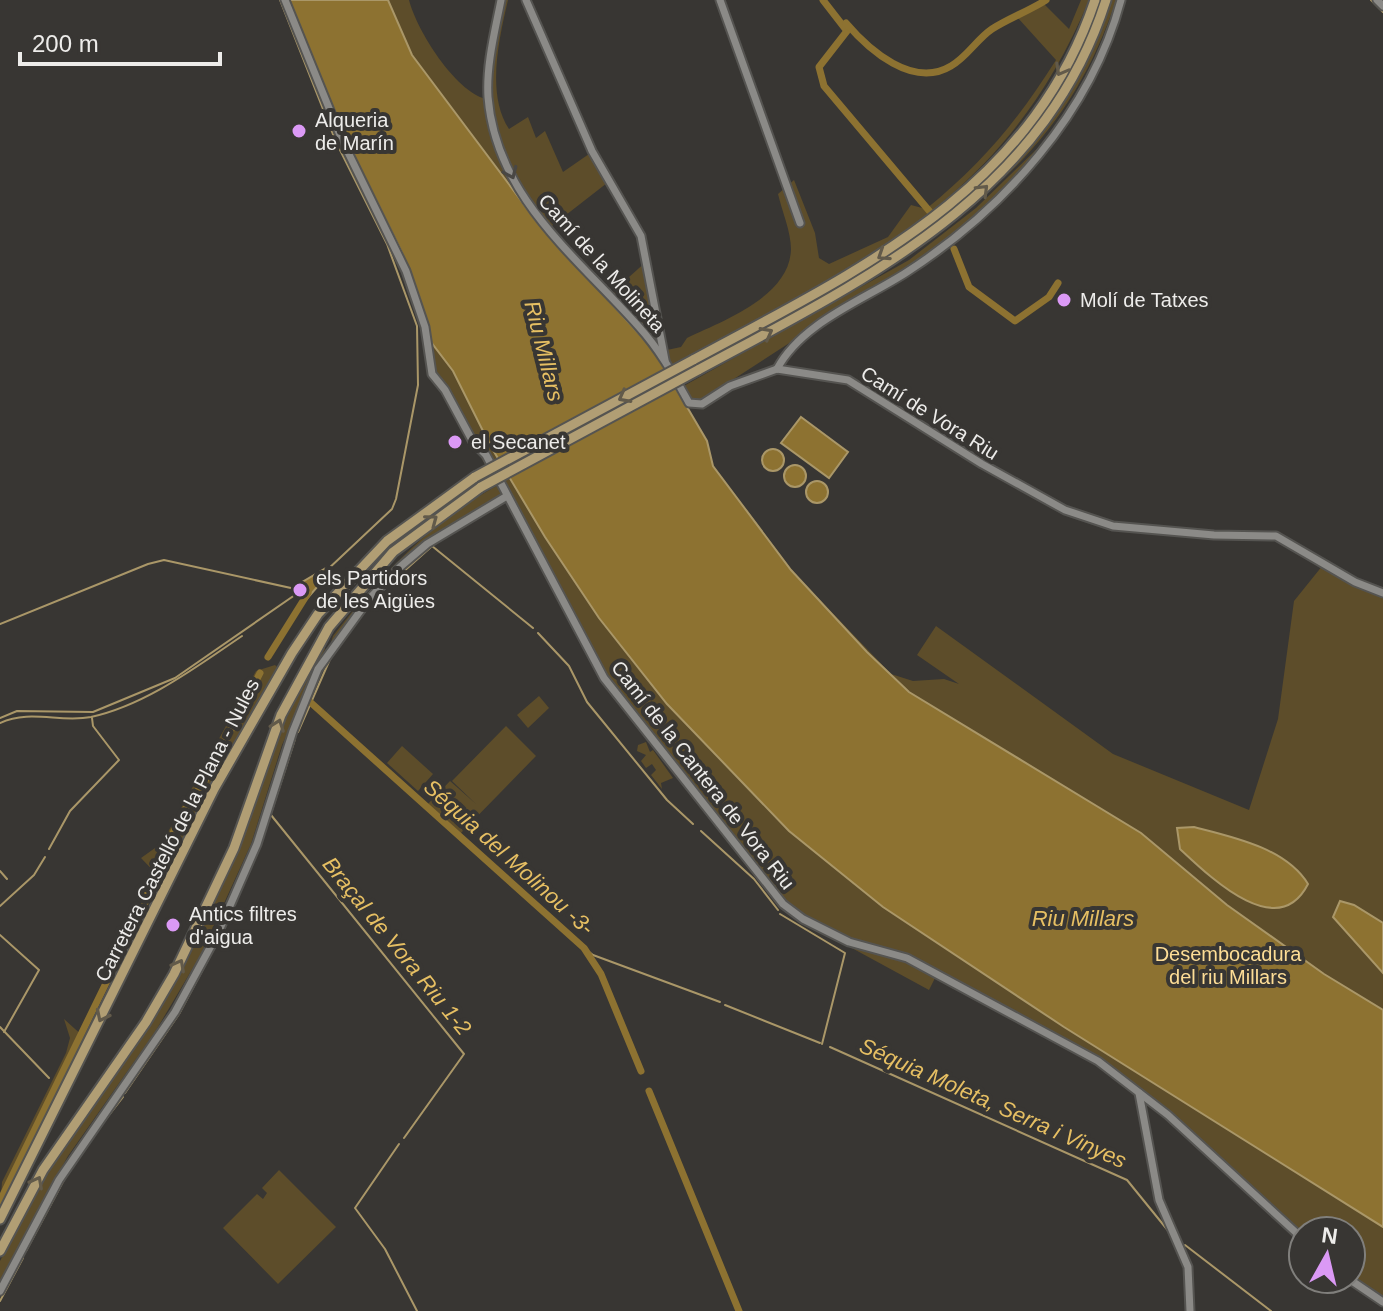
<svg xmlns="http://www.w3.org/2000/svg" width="1383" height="1311" font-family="Arial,sans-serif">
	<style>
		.green { fill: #5d4d2a }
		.water { fill: #8d7231; stroke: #aa9768; stroke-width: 2 }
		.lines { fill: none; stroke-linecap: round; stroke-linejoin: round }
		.stream { stroke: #aa9768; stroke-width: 2 }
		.canal { stroke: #8d7231; stroke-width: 7 }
		.minor-casing { stroke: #555451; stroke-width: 11 }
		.major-casing { stroke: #555451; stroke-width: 13 }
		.minor { stroke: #8b8a87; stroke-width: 7 }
		.major { stroke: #b19e74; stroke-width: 9 }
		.major-bridge-casing { stroke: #555451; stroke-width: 13; stroke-linecap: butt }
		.major-bridge { stroke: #b19e74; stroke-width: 9 }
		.oneway { stroke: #625a4a }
		.oneway2 { stroke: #494744 }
		.poi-dot { fill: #db99f5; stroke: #383633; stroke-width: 3 }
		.labels { text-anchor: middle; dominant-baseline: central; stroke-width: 8; stroke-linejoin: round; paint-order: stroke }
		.poi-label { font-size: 20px; fill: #edecea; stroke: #383633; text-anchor: start }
		.street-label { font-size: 20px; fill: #edecea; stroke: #383633 }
		.park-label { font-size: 20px; fill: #fddd96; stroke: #383633 }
		.water-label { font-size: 22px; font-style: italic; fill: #e6bf63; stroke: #383633 }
	</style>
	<rect width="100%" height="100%" fill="#383633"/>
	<g class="green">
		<path d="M288 0H409C417 31 455 91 486 99L497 146 520 199 654 350 707 441 713 465 795 574 891 674 913 681 944 679 959 684 917 655 936 626 1113 754 1249 810 1278 719 1294 601 1323 565 1383 595V1300L1351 1278V1231H1303V1235L1109 1067 937 974 929 990 850 947 849 941 784 903 611 687 434 374 428 327Z"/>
		<path d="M503 0H508C499 39 486 94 509 129L528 117 536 138 545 131 563 172 589 154 607 183 548 229C515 186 487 130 489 74 491 50 499 24 503 0Z"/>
		<path d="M1081 0H1089C1002 209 854 263 670 367L667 350 681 347 687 338C722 321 790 297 791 249 791 232 782 211 778 194L794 180 815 233 819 258 829 264 888 237 911 205 926 209C982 164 1018 120 1056 60L1018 18 1042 2 1069 29Z"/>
		<path d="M1111 0H1116C1093 71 1054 134 998 183L1067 93Z"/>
		<path d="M1046 140 1033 158 991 202 945 242 703 399 692 402 682 387 909 260 976 208Z"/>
		<path d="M647 261 664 358 610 294Z"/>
		<path d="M500 484 506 495 400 566 329 649 333 636C380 575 432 521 500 484Z"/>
		<path d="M324 643 325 649 282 745 251 844 200 956 155 1032 68 1156 0 1280V1261L55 1158 132 1050 189 957 236 856 290 707Z"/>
		<path d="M275 665 277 667 227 754 164 882 141 858 162 843 256 671Z"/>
		<path d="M539 696 549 708 528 728 517 715Z"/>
		<path d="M506 726 536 756 458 836 426 806 450 781 476 804 452 781Z"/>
		<path d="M646 742 650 752 653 750 673 778 661 783 662 789 651 775 656 770 652 764 646 768 641 761 646 755 637 751 638 745Z"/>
		<path d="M402 746 433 774 418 791 387 763Z"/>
		<path d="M64 1019 85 1038 0 1210 2 1182 66 1053 70 1038Z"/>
		<path d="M279 1170 336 1227 278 1284 223 1228 257 1194 263 1199 267 1193 262 1188Z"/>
	</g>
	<g class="water">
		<path d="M289 0H388L412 55 538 223 653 349 707 441 713 466 791 570 867 652 909 692 1141 833 1227 905 1324 974 1383 1010V1227L1064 1027 883 907 789 831 667 704 599 618 545 537 490 445 453 371 431 342 419 297 401 251 345 138Z"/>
		<path d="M801 417 848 452 829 478 781 443Z"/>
		<circle cx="773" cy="460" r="11"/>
		<circle cx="795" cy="476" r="11"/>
		<circle cx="817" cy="492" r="11"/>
		<path d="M326 568 330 572 306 600 299 584Z"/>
		<path d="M1194 827C1233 837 1286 848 1308 884 1278 943 1211 878 1180 849L1177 828Z"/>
		<path d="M1340 901 1354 905 1383 923V973L1333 917Z"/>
	</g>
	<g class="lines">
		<g class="stream">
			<path d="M280 0 336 142 387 244 417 326 418 385 396 499 392 509 326 571"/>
			<path d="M1371 0 1383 12"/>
			<path d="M432 546 533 628"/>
			<path d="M384 589 431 547"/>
			<path d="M363 613 376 596"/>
			<path d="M0 624 148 564 164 560 300 590"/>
			<path d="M538 633 569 666 587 702 667 800 693 824"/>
			<path d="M0 718 17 711 93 712 175 678 305 588"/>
			<path d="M0 723C30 709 60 723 91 717 146 705 196 667 242 636"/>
			<path d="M298 732 331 657"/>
			<path d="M272 810 295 739"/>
			<path d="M271 815 464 1054 404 1138"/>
			<path d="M701 831 754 879 778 910"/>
			<path d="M49 849 70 811 119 760 93 726 92 718"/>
			<path d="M0 871 7 879"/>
			<path d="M0 906 34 875 45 857"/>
			<path d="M780 914 845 953 822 1044"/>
			<path d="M222 933 270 817"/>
			<path d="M0 935 39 970 4 1032"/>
			<path d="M584 948 593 955 720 1002"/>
			<path d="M725 1005 820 1043"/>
			<path d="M0 1027 49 1078"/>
			<path d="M830 1047 1127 1180 1170 1233"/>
			<path d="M125 1093 179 1014 219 939"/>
			<path d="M99 1128 123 1097"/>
			<path d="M399 1144 355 1208 385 1249 417 1311"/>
			<path d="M1185 1245 1271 1311"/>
			<path d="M26 1251 66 1176"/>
			<path d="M1185 1282 1186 1295"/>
			<path d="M0 1301 23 1258"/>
			<path d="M1186 1301V1311"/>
		</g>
		<g class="canal">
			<path d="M823 0 847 31 819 67 824 86 931 213"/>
			<path d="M846 23C869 50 913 89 951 66 967 57 977 39 992 29 1009 18 1029 11 1046 0"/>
			<path d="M954 249 969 287 1015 321 1049 297 1058 283"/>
			<path d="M268 657 308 593"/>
			<path d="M309 701 584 948 601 974 641 1071"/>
			<path d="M649 1091 739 1311"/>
			<path d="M0 1201 145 903 153 875 182 814 206 779 260 673"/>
		</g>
		<g class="minor-casing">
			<g id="minor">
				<path d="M285 0 342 140 406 271 425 327 432 374 445 390 473 442 486 455 604 678 783 904 803 919 849 942 907 958 1098 1061 1168 1115 1303 1239"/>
				<path d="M501 0C495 31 486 65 488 97 496 197 577 257 639 327 660 350 674 376 689 403L702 404 730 386 777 369 848 380 982 464 1065 510 1113 526 1214 535 1276 536 1355 582 1383 593"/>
				<path d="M526 0 592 151 641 236 665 360"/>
				<path d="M720 0 800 223"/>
				<path d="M1377 0 1383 6"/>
				<path d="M777 369C802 322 864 300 907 272 1003 210 1091 113 1121 0"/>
				<path d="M1139 1093 1159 1200 1188 1267 1190 1311"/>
				<path d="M1349 1279 1383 1302"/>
				<path d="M0 1291 59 1180 175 1012 218 933 257 844 293 731 318 669 369 599 400 567 427 544 507 496"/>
			</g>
		</g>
		<g class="major-casing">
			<g id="major">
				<path d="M693 360C857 271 1031 192 1095 0"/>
				<path d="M698 370C865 280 1044 195 1106 0"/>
				<path d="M0 1219 214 789 292 653 318 614 387 541 475 477"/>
				<path d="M0 1251 43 1170 146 1022 174 974 234 848 281 715 329 627 393 552 481 487"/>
			</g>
		</g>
		<use href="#minor" class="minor"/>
		<use href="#major" class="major"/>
		<g class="major-bridge-casing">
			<g id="major-bridge">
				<path d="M475 477 693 360"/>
				<path d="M481 487 698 370"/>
			</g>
		</g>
		<use href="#major-bridge" class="major-bridge"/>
	</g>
	<defs><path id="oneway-chevron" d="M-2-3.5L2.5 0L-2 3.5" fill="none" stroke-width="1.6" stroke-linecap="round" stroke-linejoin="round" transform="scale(2)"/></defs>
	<g class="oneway">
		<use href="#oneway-chevron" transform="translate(1061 70) rotate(119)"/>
		<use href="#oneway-chevron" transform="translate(983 190) rotate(-45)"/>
		<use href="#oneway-chevron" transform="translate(883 255) rotate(147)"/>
		<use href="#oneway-chevron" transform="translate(767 333) rotate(-28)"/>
		<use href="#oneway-chevron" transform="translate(624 397) rotate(152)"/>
		<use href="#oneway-chevron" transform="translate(432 520) rotate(-37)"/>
		<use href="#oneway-chevron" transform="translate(278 725) rotate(-70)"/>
		<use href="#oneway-chevron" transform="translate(179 965) rotate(-62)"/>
		<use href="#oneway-chevron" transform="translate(102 1016) rotate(116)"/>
		<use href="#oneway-chevron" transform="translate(37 1182) rotate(-62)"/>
	</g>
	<use class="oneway2" href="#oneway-chevron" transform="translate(511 173) rotate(66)"/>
	<g class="poi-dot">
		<circle cx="299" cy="131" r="8"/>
		<circle cx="1064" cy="300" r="8"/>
		<circle cx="455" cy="442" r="8"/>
		<circle cx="300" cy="590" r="8"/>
		<circle cx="173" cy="925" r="8"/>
	</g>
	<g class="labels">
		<g class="poi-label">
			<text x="315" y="120">Alqueria<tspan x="315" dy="23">de Marín</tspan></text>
			<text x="1080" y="300">Molí de Tatxes</text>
			<text x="471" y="442">el Secanet</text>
			<text x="316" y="578">els Partidors<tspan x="316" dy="23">de les Aigües</tspan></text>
			<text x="189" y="914">Antics filtres<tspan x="189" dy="23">d'aigua</tspan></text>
		</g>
		<g class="street-label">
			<text transform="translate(602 263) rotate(48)">Camí de la Molineta</text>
			<text transform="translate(930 413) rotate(32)">Camí de Vora Riu</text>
			<text transform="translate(703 775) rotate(52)">Camí de la Cantera de Vora Riu</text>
			<text transform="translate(177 830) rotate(-63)">Carretera Castelló de la Plana - Nules</text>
		</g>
		<g class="park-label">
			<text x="1228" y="954">Desembocadura<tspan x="1228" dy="23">del riu Millars</tspan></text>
		</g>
		<g class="water-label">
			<text transform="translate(544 351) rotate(76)">Riu Millars</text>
			<text transform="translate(509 857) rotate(42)">Séquia del Molinou -3-</text>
			<text x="1083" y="918">Riu Millars</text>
			<text transform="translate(397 946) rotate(51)">Braçal de Vora Riu 1-2</text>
			<text transform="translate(993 1103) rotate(24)">Séquia Moleta, Serra i Vinyes</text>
		</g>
	</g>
	<g transform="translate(1327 1255) rotate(8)"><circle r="38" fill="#383633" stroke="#807f7c" stroke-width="2"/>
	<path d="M0-6L14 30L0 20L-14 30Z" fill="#db99f5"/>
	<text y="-12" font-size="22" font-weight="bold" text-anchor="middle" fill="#edecea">N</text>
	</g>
	<path d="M20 52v12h200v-12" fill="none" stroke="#edecea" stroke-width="4"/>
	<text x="32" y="52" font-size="24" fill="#edecea" stroke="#383633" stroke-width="6" paint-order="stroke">200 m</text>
</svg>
